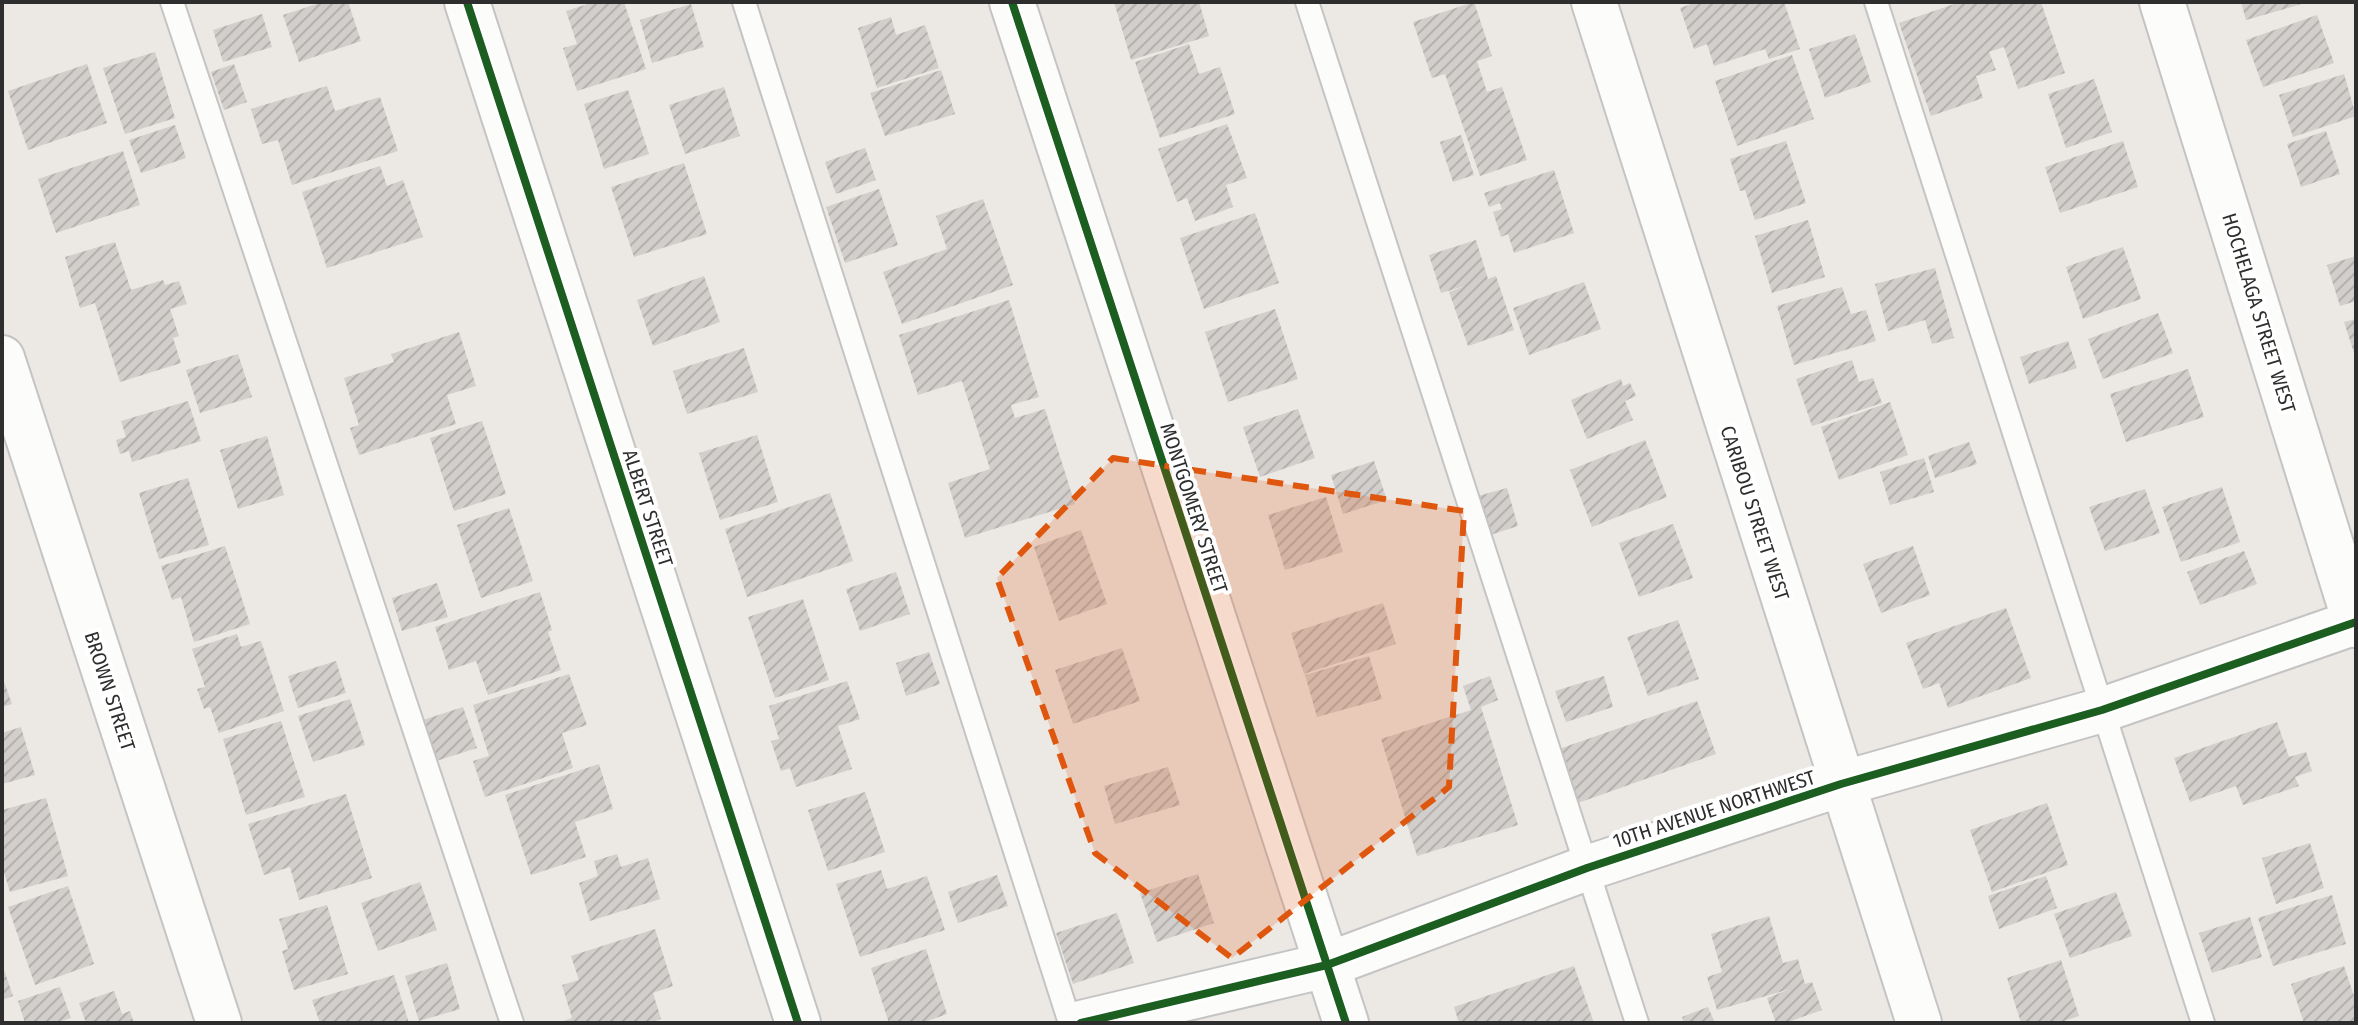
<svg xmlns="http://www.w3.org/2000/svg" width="2358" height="1025" font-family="'Fira Sans Condensed',sans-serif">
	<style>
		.building { fill: url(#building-hatch) }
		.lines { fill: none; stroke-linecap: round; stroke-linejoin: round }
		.lane-casing { stroke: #c5c4c5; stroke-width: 26 }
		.street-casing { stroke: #c5c4c5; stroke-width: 48 }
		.secondary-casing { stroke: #c5c4c5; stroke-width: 48 }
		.lane { stroke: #fcfcfb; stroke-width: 22 }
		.street { stroke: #fcfcfb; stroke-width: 44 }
		.secondary { stroke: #fcfcfb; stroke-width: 44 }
		.cycleway-casing { stroke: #fff; stroke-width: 13 }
		.cycleway { stroke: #1b5e20; stroke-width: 8 }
		.marked { fill: #df570e; fill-opacity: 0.2; stroke: #df570e; stroke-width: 6; stroke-dasharray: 16 10; stroke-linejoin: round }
		.labels { text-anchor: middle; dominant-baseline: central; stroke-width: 8; stroke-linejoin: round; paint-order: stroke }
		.street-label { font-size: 20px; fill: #2e2e2e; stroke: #fff }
	</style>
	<defs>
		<pattern id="building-hatch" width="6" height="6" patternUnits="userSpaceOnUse" patternTransform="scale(2)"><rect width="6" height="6" fill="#d1cecb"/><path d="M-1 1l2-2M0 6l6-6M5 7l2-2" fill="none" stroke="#b4b1af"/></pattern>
	</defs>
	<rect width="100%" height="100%" fill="#ece8e4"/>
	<g class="building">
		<path d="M323 2H348L361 41 299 62 283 15Z"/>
		<path d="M594 2H624L646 69 577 91 563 48 577 44 566 11Z"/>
		<path d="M1114 2H1199L1209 36 1131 60Z"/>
		<path d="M1474 2 1492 56 1477 61 1487 92 1502 87 1527 160 1480 176 1445 74 1432 78 1413 22Z"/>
		<path d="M1697 2H1784L1800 49 1769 59 1765 49 1714 66 1707 44 1694 49 1680 8Z"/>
		<path d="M1960 2H2041L2065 73 2018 89 2004 47 1989 52 1996 70 1976 76 1983 98 1931 116 1899 23Z"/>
		<path d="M2241 2H2305V3L2246 20Z"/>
		<path d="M691 4 704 47 652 63 640 20Z"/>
		<path d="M262 14 272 47 223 62 213 30Z"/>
		<path d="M2317 15 2334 63 2263 87 2246 40Z"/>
		<path d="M891 17 896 35 925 25 939 68 877 88 858 28Z"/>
		<path d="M1855 34 1871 82 1825 98 1809 49Z"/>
		<path d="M1189 44 1199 74 1220 67 1235 114 1160 138 1135 62Z"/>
		<path d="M155 52 175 118 125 134 103 68Z"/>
		<path d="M1792 55 1814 119 1737 146 1715 81Z"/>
		<path d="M87 64 107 123 28 150 8 91Z"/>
		<path d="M234 64 247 102 224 110 211 72Z"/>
		<path d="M941 70 955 114 885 136 870 93Z"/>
		<path d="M2344 74 2356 116 2293 137 2279 95Z"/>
		<path d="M2094 79 2112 132 2066 148 2048 94Z"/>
		<path d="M327 86 335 111 380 97 398 151 292 185 278 140 262 144 251 109Z"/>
		<path d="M724 87 740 136 685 154 669 105Z"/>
		<path d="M628 90 649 154 604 169 584 104Z"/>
		<path d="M1227 124 1247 178 1226 185 1233 207 1195 221 1187 198 1177 202 1158 149Z"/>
		<path d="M175 125 186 158 141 173 129 140Z"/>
		<path d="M2326 131 2340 174 2301 187 2287 144Z"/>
		<path d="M1461 135 1474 175 1453 182 1440 142Z"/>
		<path d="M1786 141 1806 203 1755 220 1745 190 1740 191 1730 159Z"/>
		<path d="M2123 141 2138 187 2060 213 2045 167Z"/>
		<path d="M865 148 876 180 836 194 825 162Z"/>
		<path d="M123 151 140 205 56 233 38 179Z"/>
		<path d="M684 163 707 234 634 257 611 187Z"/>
		<path d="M380 166 387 186 403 180 423 237 327 268 302 192Z"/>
		<path d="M1554 170 1574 233 1514 253 1508 234 1501 237 1493 212 1502 209 1500 203 1489 207 1484 193Z"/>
		<path d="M879 189 898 245 845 263 826 207Z"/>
		<path d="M983 199 1013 285 902 324 883 272 947 249 936 216Z"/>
		<path d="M1255 213 1279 283 1204 309 1180 238Z"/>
		<path d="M1808 220 1825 277 1772 293 1755 236Z"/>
		<path d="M1476 240 1488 279 1496 276 1514 330 1468 346 1449 292 1465 286 1441 293 1429 255Z"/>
		<path d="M115 242 131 290 163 280 165 285 179 281 187 304 170 309 179 336 173 338 181 363 120 382 95 303 80 308 65 257Z"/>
		<path d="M2123 247 2141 299 2083 319 2066 267Z"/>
		<path d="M2356 256V301L2340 306 2327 265Z"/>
		<path d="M1935 268 1954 338 1932 344 1925 320 1888 331 1875 284Z"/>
		<path d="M704 276 720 322 653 346 637 300Z"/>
		<path d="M1584 282 1601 329 1529 355 1513 308Z"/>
		<path d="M1842 287 1851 314 1866 310 1876 341 1794 365 1777 306Z"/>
		<path d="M1009 300 1039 397 1011 405 1015 418 1045 409 1075 504 965 538 948 483 990 469 962 381 918 395 899 335Z"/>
		<path d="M1275 309 1298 379 1228 402 1205 332Z"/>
		<path d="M2158 313 2173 353 2103 379 2088 339Z"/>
		<path d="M2356 319V356H2355L2344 322Z"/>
		<path d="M459 332 476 386 447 395 456 424 359 455 350 428 359 425 344 378 394 362 391 354Z"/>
		<path d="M2068 341 2077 368 2029 384 2020 357Z"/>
		<path d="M744 348 758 392 687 414 673 371Z"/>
		<path d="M238 354 252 397 200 413 186 370Z"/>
		<path d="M1852 360 1859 382 1873 378 1882 403 1812 426 1796 379Z"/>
		<path d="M2188 369 2204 417 2126 442 2110 394Z"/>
		<path d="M1621 379 1623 386 1630 383 1636 396 1625 401 1633 420 1587 439 1571 400Z"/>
		<path d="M188 401 201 441 132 462 129 451 120 454 116 440 126 437 121 421Z"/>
		<path d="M1890 402 1908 455 1839 480 1821 427Z"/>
		<path d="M1298 409 1315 458 1260 477 1243 427Z"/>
		<path d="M482 421 506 494 454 511 430 438Z"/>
		<path d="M757 435 778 502 720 520 699 453Z"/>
		<path d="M267 436 284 495 238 509 220 450Z"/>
		<path d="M1645 440 1667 497 1592 527 1570 470Z"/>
		<path d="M1969 442 1977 464 1935 478 1928 456Z"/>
		<path d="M1924 458 1934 492 1890 505 1880 472Z"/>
		<path d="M1374 461 1387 500 1343 514 1331 475Z"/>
		<path d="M188 478 209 545 159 559 139 493Z"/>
		<path d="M2222 487 2240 542 2181 562 2162 507Z"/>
		<path d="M1507 488 1518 526 1490 535 1478 496Z"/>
		<path d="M2145 489 2160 533 2105 551 2089 507Z"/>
		<path d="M830 493 853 561 747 597 725 529Z"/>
		<path d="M1326 497 1343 552 1285 570 1268 515Z"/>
		<path d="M509 508 533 581 481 598 457 525Z"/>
		<path d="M1673 524 1693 578 1639 597 1619 543Z"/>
		<path d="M1081 530 1107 604 1059 621 1034 547Z"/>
		<path d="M225 546 250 624 194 642 181 597 172 600 161 566Z"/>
		<path d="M1913 546 1930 595 1881 613 1863 564Z"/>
		<path d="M2244 551 2257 584 2200 605 2187 572Z"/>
		<path d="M896 572 910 614 860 631 846 589Z"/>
		<path d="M437 583 448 617 402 631 392 598Z"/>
		<path d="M540 592 552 630 548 632 561 670 488 695 476 661 449 670 435 627Z"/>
		<path d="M803 599 829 680 775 698 748 617Z"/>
		<path d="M1383 603 1396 644 1304 674 1291 633Z"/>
		<path d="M2006 608 2031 678 1948 708 1939 683 1923 689 1906 643Z"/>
		<path d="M1678 620 1699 679 1648 696 1627 637Z"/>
		<path d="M237 634 241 647 261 641 284 711 219 733 210 707 204 709 197 689 205 687 192 649Z"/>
		<path d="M1122 648 1140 701 1073 724 1055 670Z"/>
		<path d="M929 652 940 684 906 696 896 663Z"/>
		<path d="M1369 656 1382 699 1317 717 1305 675Z"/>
		<path d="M336 661 346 693 298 708 288 676Z"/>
		<path d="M569 674 587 725 562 733 573 768 485 797 473 761 489 756 473 705Z"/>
		<path d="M2 676 12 704 2 707Z"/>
		<path d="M1490 676 1498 700 1481 707 1518 825 1417 856 1381 739 1471 710 1463 686Z"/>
		<path d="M1604 676 1613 707 1566 722 1555 691Z"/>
		<path d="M847 681 860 719 838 726 852 769 796 787 790 768 781 771 771 741 779 739 769 706Z"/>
		<path d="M350 699 365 745 313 762 298 716Z"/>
		<path d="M1697 701 1716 754 1578 803 1559 749Z"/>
		<path d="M463 707 477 748 433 762 420 721Z"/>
		<path d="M281 721 305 797 246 815 223 739Z"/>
		<path d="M2277 722 2289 757 2306 752 2312 771 2295 777 2299 786 2243 805 2236 786 2190 802 2174 758Z"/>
		<path d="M21 727 35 775 2 784V733Z"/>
		<path d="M599 764 613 809 575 822 586 857 531 875 505 795Z"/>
		<path d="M1168 767 1180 805 1115 824 1104 786Z"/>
		<path d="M865 792 885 852 828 871 808 810Z"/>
		<path d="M346 794 372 878 299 900 290 867 264 875 248 824Z"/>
		<path d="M46 798 68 876 10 892 2 866V810Z"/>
		<path d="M2047 803 2068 865 1992 892 1970 830Z"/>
		<path d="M2310 843 2324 888 2276 904 2262 858Z"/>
		<path d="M617 854 621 867 648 858 660 899 590 921 579 883 598 876 594 861Z"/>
		<path d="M881 870 887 889 927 876 945 930 860 957 836 884Z"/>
		<path d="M1198 874 1214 923 1157 942 1140 893Z"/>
		<path d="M997 875 1008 906 958 923 948 892Z"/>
		<path d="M2046 876 2057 908 1999 929 1988 896Z"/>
		<path d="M420 882 437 930 378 951 361 903Z"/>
		<path d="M68 886 94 964 35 985 8 907Z"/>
		<path d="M2116 892 2132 936 2070 958 2054 914Z"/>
		<path d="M2332 895 2346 944 2273 966 2258 918Z"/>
		<path d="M327 905 348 974 294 990 282 951 288 949 279 919Z"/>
		<path d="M1117 913 1134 963 1073 984 1056 933Z"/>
		<path d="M1769 916 1783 963 1798 959 1805 984 1812 982 1822 1010 1785 1023H1776L1767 998 1790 989 1717 1010 1707 977 1722 972 1711 934Z"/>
		<path d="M2250 917 2262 957 2212 973 2199 933Z"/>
		<path d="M655 929 673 986 653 993 661 1019 650 1023H558L572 1018 562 985 579 980 571 956Z"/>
		<path d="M926 949 947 1014 922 1023H889L871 968Z"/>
		<path d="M2061 960 2079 1016 2058 1023H2021L2007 978Z"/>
		<path d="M447 963 460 1009 419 1021 405 976Z"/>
		<path d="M2 964 13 996 2 1000Z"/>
		<path d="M1574 966 1594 1023H1459L1454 1007Z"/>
		<path d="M2344 966 2356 1002V1023H2304L2291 984Z"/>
		<path d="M394 975 409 1023H320L312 1000Z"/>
		<path d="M60 987 71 1018 55 1023H25L18 1001Z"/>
		<path d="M114 991 122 1014 130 1011 134 1023H86L79 1003Z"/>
		<path d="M1708 1007 1715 1023H1684L1682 1017Z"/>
	</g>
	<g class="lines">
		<g class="lane-casing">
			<g id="lane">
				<path d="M172 2 512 1023"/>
				<path d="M744 2 1070 1023"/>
				<path d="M1307 2 1637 1023"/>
				<path d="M1876 2 2203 1023"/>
			</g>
		</g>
		<g class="street-casing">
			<g id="street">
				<path d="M467 2 798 1023"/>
				<path d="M1012 2 1346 1023"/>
				<path d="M2162 2 2356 625"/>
				<path d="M2 358 219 1023"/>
				<path d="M1081 1023 1327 965 1587 868 1841 784 2102 710 2356 622"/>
			</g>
		</g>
		<g class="secondary-casing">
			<path id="secondary" d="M1594 2 1919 1023"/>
		</g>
		<use href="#lane" class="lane"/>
		<use href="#street" class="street"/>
		<use href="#secondary" class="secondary"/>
		<g class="cycleway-casing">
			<g id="cycleway">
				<path d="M467 2 798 1023"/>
				<path d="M1012 2 1346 1023"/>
				<path d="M1081 1023 1327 965 1587 868 1841 784 2102 710 2356 622"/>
			</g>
		</g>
		<use href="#cycleway" class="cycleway"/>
	</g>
	<path class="marked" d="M1113 458 1464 511 1449 787 1232 958 1095 853 997 578Z"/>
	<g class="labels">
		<g class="street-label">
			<text transform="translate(2259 313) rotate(73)">HOCHELAGA STREET WEST</text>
			<text transform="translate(648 508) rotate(72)">ALBERT STREET</text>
			<text transform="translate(1194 508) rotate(72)">MONTGOMERY STREET</text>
			<text transform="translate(1755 513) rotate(72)">CARIBOU STREET WEST</text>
			<text transform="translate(110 691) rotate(72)">BROWN STREET</text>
			<text transform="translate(1714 809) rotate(-18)">10TH AVENUE NORTHWEST</text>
		</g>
	</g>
	<rect width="2358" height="1025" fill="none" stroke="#2e2e2e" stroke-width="8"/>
</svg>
